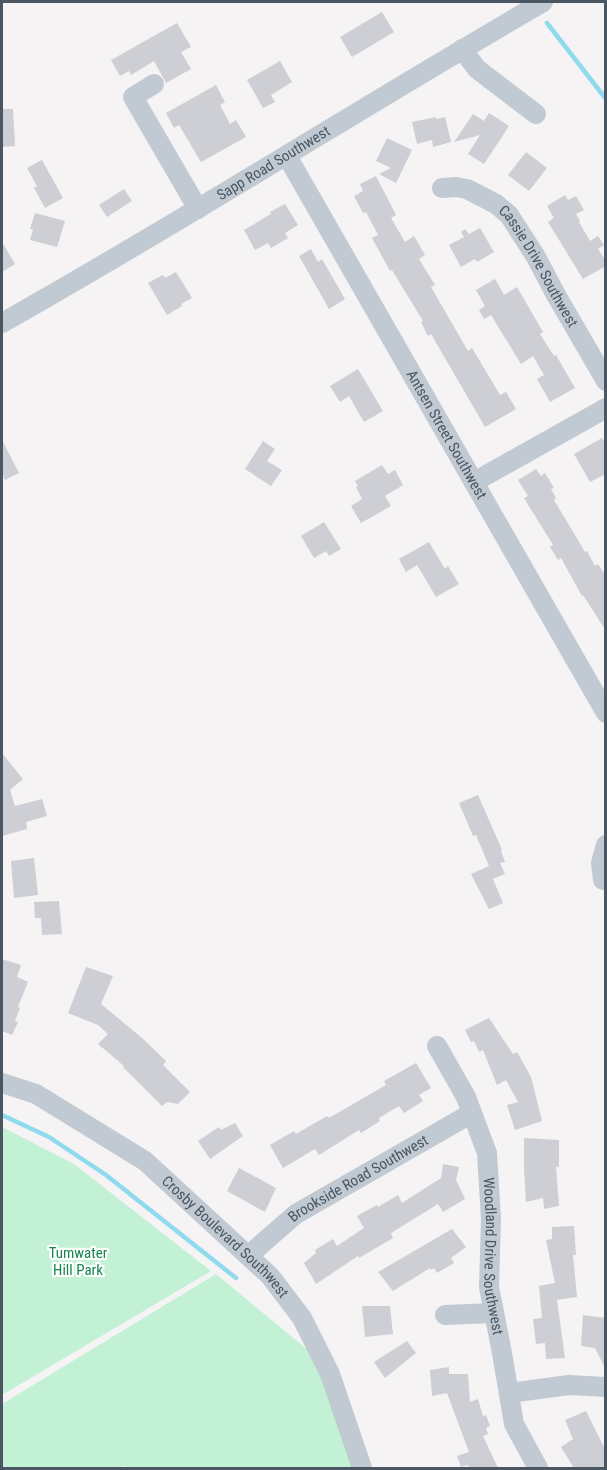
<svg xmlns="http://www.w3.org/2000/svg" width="607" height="1470" font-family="'Roboto Condensed',sans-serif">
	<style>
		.green { fill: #c3f1d5 }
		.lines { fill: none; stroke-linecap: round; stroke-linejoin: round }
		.stream { stroke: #90daee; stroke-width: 4.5 }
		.building { fill: #cdcfd5 }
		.minor { stroke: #c1cad2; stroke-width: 20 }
		.labels { text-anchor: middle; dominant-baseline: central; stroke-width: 4.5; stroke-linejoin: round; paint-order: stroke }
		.street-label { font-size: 15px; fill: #4a5661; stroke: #fff }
		.park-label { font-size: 15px; fill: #17864f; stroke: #fff }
	</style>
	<rect width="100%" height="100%" fill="#f5f3f3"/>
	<g class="green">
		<path d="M2 1127 74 1164 211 1271 2 1395Z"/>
		<path d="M216 1274 314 1355 352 1468H128L125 1466 107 1468H2V1404Z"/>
	</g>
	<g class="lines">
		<g class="stream">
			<path d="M547 23 606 99"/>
			<path d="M2 1115 49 1137 106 1175 236 1278"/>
		</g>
	</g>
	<g class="building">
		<path d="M382 12 394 32 352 57 340 37Z"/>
		<path d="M177 23 191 47 181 52 191 69 166 83 154 61 131 75 129 71 120 76 111 60Z"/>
		<path d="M280 61 292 82 271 95 275 102 263 108 247 80Z"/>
		<path d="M216 85 225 102 220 105 230 124 236 120 246 137 201 162 179 125 174 128 166 113Z"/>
		<path d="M2 109H13L15 146 2 147Z"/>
		<path d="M489 113 509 126 484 164 468 154 480 135 454 142 473 114 484 121Z"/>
		<path d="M436 117V119L445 117 451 142 433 147 432 140 417 144 412 122Z"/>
		<path d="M387 138 412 150 396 183 379 174 391 168 376 161Z"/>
		<path d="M526 152 547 168 529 191 508 175Z"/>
		<path d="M42 160 63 198 45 208 34 188 37 186 27 168Z"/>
		<path d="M376 176 396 215 391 218 405 242 414 236 425 255 419 259 435 285 431 287 468 351 472 348 500 395 506 392 516 409 485 427 431 334 428 336 421 322 423 321 392 270 390 271 372 238 378 235 366 212 363 213 354 196 363 191 360 184Z"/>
		<path d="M124 189 132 201 107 217 99 205Z"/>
		<path d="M565 195 568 200 576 196 584 210 576 214 580 221 579 222 590 241 598 236 604 245 598 249 606 261V266L583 279 548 222 554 218 547 206Z"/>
		<path d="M285 204 298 225 285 233 288 238 271 248 268 243 255 250 244 230 271 214 270 212Z"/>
		<path d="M35 213 65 221 57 247 30 240 33 229H30Z"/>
		<path d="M480 228 494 252 477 262 475 259 461 267 449 245 464 237 461 232 465 229 469 234Z"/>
		<path d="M2 242 15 264 2 272Z"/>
		<path d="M311 249 318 262 322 259 345 299 329 309 299 256Z"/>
		<path d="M176 272 192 298 181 304 182 306 167 315 148 283 163 275 165 278Z"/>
		<path d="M495 279 504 295 517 287 543 332 540 334 554 356 556 355 575 388 550 402 537 379 544 375 533 356 521 364 491 315 484 319 479 310 485 306 476 290Z"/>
		<path d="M358 369 383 411 364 422 349 396 340 402 330 386Z"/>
		<path d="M602 438 606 444V474L590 482 574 454Z"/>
		<path d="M2 440 19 473 5 480 2 472Z"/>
		<path d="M263 441 275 449 267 461 282 470 271 486 245 469Z"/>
		<path d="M382 465 388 474 395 470 403 485 385 496 391 506 361 523 351 506 362 499 356 487 358 486 355 481Z"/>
		<path d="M536 469 541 476 545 473 554 488 551 489 556 498 554 500 585 552 587 551 595 566 598 564 606 576V631L583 595 582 596 561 558 558 560 550 547 553 545 524 498 528 496 518 480Z"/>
		<path d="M324 522 341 549 329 556 326 551 314 558 301 536Z"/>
		<path d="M429 542 445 569 448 566 459 584 436 597 417 565 406 572 399 559Z"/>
		<path d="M2 753 23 779 10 790 15 806 42 799 47 816 26 822 27 829 2 836Z"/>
		<path d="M478 795 502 850 501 851 505 862 500 863 505 874 493 879 503 903 489 909 471 874 489 866 476 835 473 836 459 803Z"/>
		<path d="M34 858 38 895 14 898 11 861Z"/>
		<path d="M59 901 62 934 42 935 41 918H35L34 902Z"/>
		<path d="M2 959 21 965 17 977 28 982 18 1007 20 1008 15 1021 18 1022 12 1035 2 1031Z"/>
		<path d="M86 967 113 976 101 1004 142 1038 166 1061 163 1065 190 1092 178 1104 167 1102 162 1106 123 1067 124 1066 98 1044 108 1034 98 1025 68 1013Z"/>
		<path d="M489 1018 513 1054 517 1052 531 1077 542 1121 515 1130 507 1105 518 1102 506 1080 497 1085 483 1050 479 1052 474 1041 471 1042 465 1030Z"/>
		<path d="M416 1063 431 1088 419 1095 423 1101 404 1113 399 1106 379 1118 380 1121 361 1133 359 1130 319 1155 315 1149 283 1168 270 1145 294 1131 296 1134 327 1116 329 1118 386 1085 384 1081Z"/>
		<path d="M235 1123 243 1136 210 1159 198 1141 219 1127 221 1130Z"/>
		<path d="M524 1138 559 1140V1167H556L559 1206 544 1209 543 1198 526 1202 524 1168Z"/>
		<path d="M443 1164 459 1167 456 1180 465 1199 443 1212 438 1204 391 1233 393 1238 359 1258 358 1256 316 1284 304 1263 316 1253 315 1250 333 1239 337 1246 364 1228 357 1216 377 1205 378 1207 398 1195 402 1203 441 1178Z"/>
		<path d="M239 1168 276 1188 265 1212 227 1191Z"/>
		<path d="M574 1226 576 1255H573L577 1297 557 1300 565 1358 546 1359 545 1343 536 1344 533 1319 542 1318 539 1286 555 1283 546 1240 552 1239V1227Z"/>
		<path d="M452 1229 466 1247 451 1258 454 1263 437 1273 434 1268 431 1270 430 1268 393 1291 378 1272Z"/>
		<path d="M362 1306H390L393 1334 365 1337Z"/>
		<path d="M583 1315 606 1318V1370L595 1348 581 1346Z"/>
		<path d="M407 1341 416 1353 385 1378 374 1362Z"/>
		<path d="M449 1367V1374H468L470 1402 478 1399 483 1416 486 1415 490 1426 486 1428 488 1434 483 1436 498 1468H470L468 1465 461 1467 457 1456 469 1452 447 1393 432 1396 430 1370Z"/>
		<path d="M586 1411 606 1451V1468H574L561 1447 573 1439 565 1420Z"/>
	</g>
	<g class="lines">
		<g class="minor">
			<path d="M462 49 477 69 536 114"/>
			<path d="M154 84 133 97 198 209"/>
			<path id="s1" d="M287 156 606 713"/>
			<path id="s2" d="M442 188 456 187 467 189 496 204 509 215 536 257 556 295 606 381"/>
			<path id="s3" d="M2 323C185 220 362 107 543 2"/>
			<path d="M474 482 606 408"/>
			<path d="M603 880 601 863 606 845"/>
			<path id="s4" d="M437 1046 466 1097 487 1153 491 1219 489 1287 502 1353 514 1424 538 1468"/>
			<path id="s5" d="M2 1083 36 1094 145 1161 270 1276 302 1318 330 1374 362 1468"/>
			<path id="s6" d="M249 1255 296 1214 472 1113"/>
			<path d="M445 1315 494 1313"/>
			<path d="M509 1393 569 1385 606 1387"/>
		</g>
	</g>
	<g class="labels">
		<g class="street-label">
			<text stroke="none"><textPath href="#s3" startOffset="315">Sapp Road Southwest</textPath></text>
			<text stroke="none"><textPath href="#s2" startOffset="134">Cassie Drive Southwest</textPath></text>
			<text stroke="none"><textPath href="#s1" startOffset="321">Antsen Street Southwest</textPath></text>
			<text stroke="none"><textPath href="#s6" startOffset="134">Brookside Road Southwest</textPath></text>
			<text stroke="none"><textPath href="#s5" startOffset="274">Crosby Boulevard Southwest</textPath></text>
			<text stroke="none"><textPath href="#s4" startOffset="222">Woodland Drive Southwest</textPath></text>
		</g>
		<g class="park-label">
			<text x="78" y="1253">Tumwater<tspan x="78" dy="17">Hill Park</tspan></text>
		</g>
	</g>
	<rect width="607" height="1470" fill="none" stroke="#4a5661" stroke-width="6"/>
</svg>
